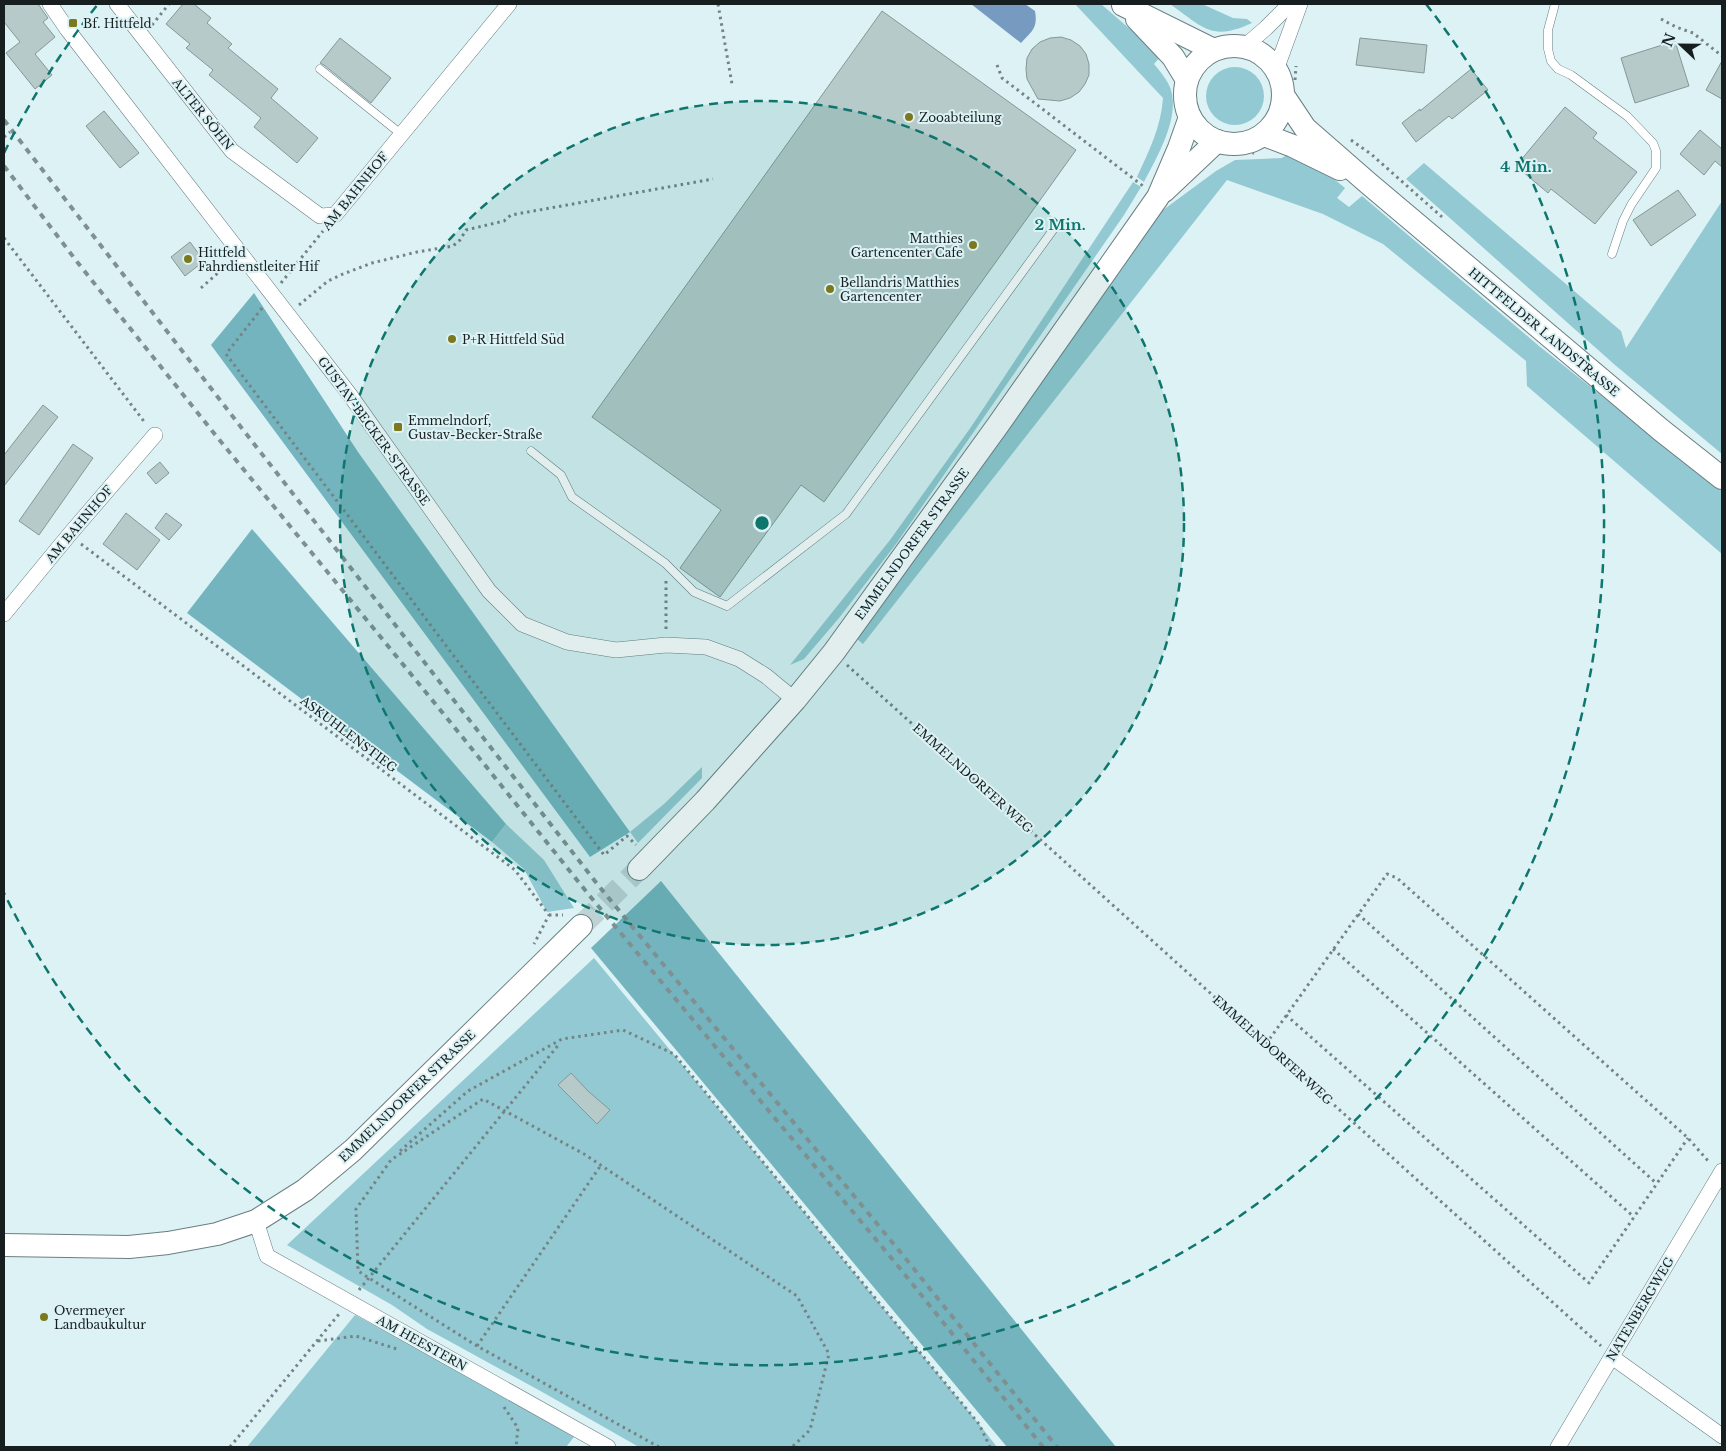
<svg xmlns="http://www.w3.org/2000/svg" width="1726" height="1451" font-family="'Libre Baskerville',serif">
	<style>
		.green { fill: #93c9d2 }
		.forest { fill: #73b4be }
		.water { fill: #779bc0 }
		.building { fill: #b6cbc9; stroke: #849896 }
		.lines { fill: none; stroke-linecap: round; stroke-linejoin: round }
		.secondary-tunnel { stroke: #bed2d5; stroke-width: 22; stroke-dasharray: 22 11; stroke-linecap: butt }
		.lane-casing { stroke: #6b7e82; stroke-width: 9 }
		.street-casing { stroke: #6b7e82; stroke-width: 16 }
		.secondary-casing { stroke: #6b7e82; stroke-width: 24 }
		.path { stroke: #748385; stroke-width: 3; stroke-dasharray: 2.5 4; stroke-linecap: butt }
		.lane { stroke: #fff; stroke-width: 8 }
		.street { stroke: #fff; stroke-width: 15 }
		.secondary { stroke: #fff; stroke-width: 22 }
		.rail { stroke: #809092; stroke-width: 4; stroke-dasharray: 6 6; stroke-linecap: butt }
		.ring { fill: none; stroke: #0f766e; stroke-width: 2.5; stroke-dasharray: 9 6 }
		.poi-dot { fill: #7b781d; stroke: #dcf2f5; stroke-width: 2 }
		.labels { text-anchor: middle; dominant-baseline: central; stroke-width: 4; stroke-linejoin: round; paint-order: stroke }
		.poi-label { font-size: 12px; fill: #161e1f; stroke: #dcf2f5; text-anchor: start }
		.street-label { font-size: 12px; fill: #161e1f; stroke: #dcf2f5 }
		.centre { fill: #0f766e; stroke: #dcf2f5; stroke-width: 2.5 }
		.ring-label { font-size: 15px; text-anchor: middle; font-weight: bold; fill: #0f766e; stroke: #dcf2f5; stroke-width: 4; stroke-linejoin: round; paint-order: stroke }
	</style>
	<rect width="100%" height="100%" fill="#dcf2f5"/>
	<g class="green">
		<path d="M1075 4H1101L1161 56 1154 64C1159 70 1164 76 1168 83 1184 112 1157 157 1144 182L1137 177C1149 151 1161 127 1163 98Z"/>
		<path d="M1170 4H1202L1233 18 1247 19 1252 23C1211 42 1203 27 1170 4Z"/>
		<circle cx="1235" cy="96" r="29"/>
		<path d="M1288 154 1329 175 1345 188 1337 198 1349 207 1362 196 1539 346 1722 491V554L1527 386 1526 361 1383 244 1323 214 1227 180 863 644 857 639 1159 213 1216 171 1235 160 1282 158Z"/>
		<path d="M1424 163 1621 331 1626 348 1722 201V454L1615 365 1406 179Z"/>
		<path d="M1133 182 1141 187 1124 215 896 544 839 618 804 659 790 665 890 540 971 427Z"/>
		<path d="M702 767V778L638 843 630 832 664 804Z"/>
		<path d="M506 824 544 860 574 908 547 912 524 869 492 842Z"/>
		<path d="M594 958 979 1424 997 1447H639L544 1393 427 1329 392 1305 287 1245Z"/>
		<path d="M355 1315 567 1429 574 1437 566 1447H247Z"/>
	</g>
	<g class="forest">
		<path d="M254 293 358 452 630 832 590 857 211 345Z"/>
		<path d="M252 529 506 824 492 842 187 613Z"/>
		<path d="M661 881 1116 1447H1007L591 948Z"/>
	</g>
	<path class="water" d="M971 4H1025L1035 11C1038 28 1032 31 1021 43Z"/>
	<g class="building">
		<path d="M4 4H38L48 18 43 22 55 37 35 54 52 75 35 89 6 53 20 42 4 22Z"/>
		<path d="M183 4H194L211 18 207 23 232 44 228 48 278 89 271 98 318 138 297 163 254 127 261 118 209 75 213 70 186 48 190 44 166 24Z"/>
		<path d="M882 11 1076 150 824 502 801 485 720 597 680 568 721 510 592 417Z"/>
		<path d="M1061 37 1071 40 1080 46 1086 54 1089 64V75L1085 84 1079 92 1070 98 1060 101 1038 99 1027 79 1026 69 1027 58 1032 49 1040 42 1050 38Z"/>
		<path d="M340 38 391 78 371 103 324 65 320 63Z"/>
		<path d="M1360 38 1427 45 1424 73 1356 65Z"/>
		<path d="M1675 41 1689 86 1635 103 1621 58Z"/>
		<path d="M1722 61V99L1706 90Z"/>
		<path d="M1471 69 1488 90 1452 119 1449 116 1416 142 1402 123 1420 109V111Z"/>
		<path d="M1565 107 1597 133 1593 138 1637 172 1595 224 1551 189 1548 193 1516 166Z"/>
		<path d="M104 111 139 153 120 168 86 126Z"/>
		<path d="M1700 130 1722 149V167L1715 161 1704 175 1680 154Z"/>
		<path d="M1678 190 1696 215 1651 246 1633 220Z"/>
		<path d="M190 242 204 261 185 276 171 257Z"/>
		<path d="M43 405 58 417 4 486V455Z"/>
		<path d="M73 444 93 458 39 535 19 521Z"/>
		<path d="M160 462 169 473 156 484 147 473Z"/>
		<path d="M126 513 160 540 137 570 103 544Z"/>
		<path d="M166 513 182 525 169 540 155 528Z"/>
		<path d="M571 1073 588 1091 610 1110 597 1124 558 1085Z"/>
	</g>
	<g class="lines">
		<path class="secondary-tunnel" d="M581 926 639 869"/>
		<g class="lane-casing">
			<g id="lane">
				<path d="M1555 4 1548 30V49L1551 61 1558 69 1571 75 1627 116 1653 143 1656 151V168L1631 205 1623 221 1612 254"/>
				<path d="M320 69 401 134"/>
				<path d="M531 451 561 475 572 497 665 563 694 592 727 606 846 514 1053 230"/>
			</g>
		</g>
		<g class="street-casing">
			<g id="street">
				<path d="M50 4 67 29 350 395 489 591 522 624 567 642 616 650 666 645 706 647 739 659 766 676 795 700"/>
				<path d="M117 4 232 151 320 216 335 215 509 4"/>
				<path d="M1244 47 1266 28 1290 4"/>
				<path d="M1276 70 1300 4"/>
				<path d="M4 614 69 535 155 435"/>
				<path d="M256 1221 267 1256 608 1447"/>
				<path d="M1612 1357 1722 1436"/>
				<path d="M1558 1447 1722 1171"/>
			</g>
		</g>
		<g class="secondary-casing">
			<g id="secondary">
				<path d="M1123 5 1214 50"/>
				<path d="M1137 19 1173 57 1187 80"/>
				<circle cx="1234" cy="95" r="49"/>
				<path d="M1283 95 1305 128 1368 183 1661 430 1722 478"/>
				<path d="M1264 135 1293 146 1340 169"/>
				<path d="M1164 191 1217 141"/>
				<path d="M639 869 705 801 795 700 834 652 998 425 1158 197 1179 148 1190 117"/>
				<path d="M4 1245 129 1247 168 1243 217 1234 256 1221 305 1190 353 1150 581 926"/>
			</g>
		</g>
		<g class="path">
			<path d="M718 4 732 84"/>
			<path d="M1661 19 1676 27 1693 33 1722 56"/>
			<path d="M152 25 169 4"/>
			<path d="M997 65 1002 78 1143 186"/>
			<path d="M1295 80 1296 66"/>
			<path d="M4 137 10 132"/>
			<path d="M1351 140 1371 154 1442 217"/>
			<path d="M1233 152 1254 153"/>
			<path d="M4 238 146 424"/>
			<path d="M281 283 323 231"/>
			<path d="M201 288 229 263"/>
			<path d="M299 305 328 281 343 274 372 263 417 252 453 246 460 240 466 230 504 221 511 215 713 179"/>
			<path d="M262 308 226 354 604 855 627 836 636 845"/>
			<path d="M81 544 515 870 549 915 534 944"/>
			<path d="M666 581V629"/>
			<path d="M847 665 1601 1346"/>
			<path d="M1358 914 1656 1183"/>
			<path d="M549 915H563"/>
			<path d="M1333 949 1634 1217"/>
			<path d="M1286 1015 1589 1283 1688 1138"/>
			<path d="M1266 1044 1387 874 1397 878 1688 1138 1709 1162"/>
			<path d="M400 1151 468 1091 562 1039 623 1030 674 1054 979 1424 990 1447"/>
			<path d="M359 1290 560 1043"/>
			<path d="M318 1341 356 1336 397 1349"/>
			<path d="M477 1346 601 1165"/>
			<path d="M504 1407 518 1428 516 1447"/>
			<path d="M230 1447 339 1314"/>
			<path d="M659 1447 477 1346 358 1271 356 1209 391 1160 483 1099 584 1154 797 1296 829 1354 810 1430 792 1447"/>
		</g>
		<use href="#lane" class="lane"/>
		<use href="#street" class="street"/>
		<use href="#secondary" class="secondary"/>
		<g class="rail">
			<path d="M4 120 230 413 598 885 906 1259 1057 1447"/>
			<path d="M4 166 78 263 213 432 464 739 589 895 898 1266 1043 1447"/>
		</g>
	</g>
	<circle cx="762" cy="523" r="422" fill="#0f766e" fill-opacity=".12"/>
	<g class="ring">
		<circle cx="762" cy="523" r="422"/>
		<path d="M4 153A843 843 0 0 1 98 4M1426 4A843 843 0 1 1 4 893"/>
	</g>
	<g class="poi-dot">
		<rect x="68" y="18" width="10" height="10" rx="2.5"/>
		<circle cx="909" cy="117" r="5"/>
		<circle cx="973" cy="245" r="5"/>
		<circle cx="188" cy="259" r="5"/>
		<circle cx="830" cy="289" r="5"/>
		<circle cx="452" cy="339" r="5"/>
		<rect x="393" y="422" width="10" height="10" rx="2.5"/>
		<circle cx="44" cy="1317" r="5"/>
	</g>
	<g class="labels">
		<g class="poi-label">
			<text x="83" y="23">Bf. Hittfeld</text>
			<text x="919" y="117">Zooabteilung</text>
			<text x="963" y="238" text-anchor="end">Matthies<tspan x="963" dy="14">Gartencenter Cafe</tspan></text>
			<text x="198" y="252">Hittfeld<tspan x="198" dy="14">Fahrdienstleiter Hif</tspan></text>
			<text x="840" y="282">Bellandris Matthies<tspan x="840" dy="14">Gartencenter</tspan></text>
			<text x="462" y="339">P+R Hittfeld Süd</text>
			<text x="408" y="420">Emmelndorf,<tspan x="408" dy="14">Gustav-Becker-Straße</tspan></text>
			<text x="54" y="1310">Overmeyer<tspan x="54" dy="14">Landbaukultur</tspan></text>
		</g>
		<g class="street-label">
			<text transform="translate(203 114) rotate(51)">ALTER SÖHN</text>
			<text transform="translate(355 191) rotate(-51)">AM BAHNHOF</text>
			<text transform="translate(1544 332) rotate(40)">HITTFELDER LANDSTRASSE</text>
			<text transform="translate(374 431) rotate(54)">GUSTAV-BECKER-STRASSE</text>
			<text transform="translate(79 524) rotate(-50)">AM BAHNHOF</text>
			<text transform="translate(912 544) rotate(-54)">EMMELNDORFER STRASSE</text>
			<text transform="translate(349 734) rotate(37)">ASKUHLENSTIEG</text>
			<text transform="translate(973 778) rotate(42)">EMMELNDORFER WEG</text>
			<text transform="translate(1273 1050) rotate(42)">EMMELNDORFER WEG</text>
			<text transform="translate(407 1096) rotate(-44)">EMMELNDORFER STRASSE</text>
			<text transform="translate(1640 1309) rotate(-59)">NATENBERGWEG</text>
			<text transform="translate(422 1343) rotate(29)">AM HEESTERN</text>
		</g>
	</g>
	<circle cx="762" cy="523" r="8" class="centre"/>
	<g class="ring-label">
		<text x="1526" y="172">4 Min.</text>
		<text x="1060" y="230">2 Min.</text>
	</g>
	<rect width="1726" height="1451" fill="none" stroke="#161e1f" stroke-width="10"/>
	<g transform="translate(1681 45) rotate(292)" stroke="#dcf2f5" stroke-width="4" paint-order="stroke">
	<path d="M0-4L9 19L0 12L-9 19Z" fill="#161e1f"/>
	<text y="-8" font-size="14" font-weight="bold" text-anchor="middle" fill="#161e1f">N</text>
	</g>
</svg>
